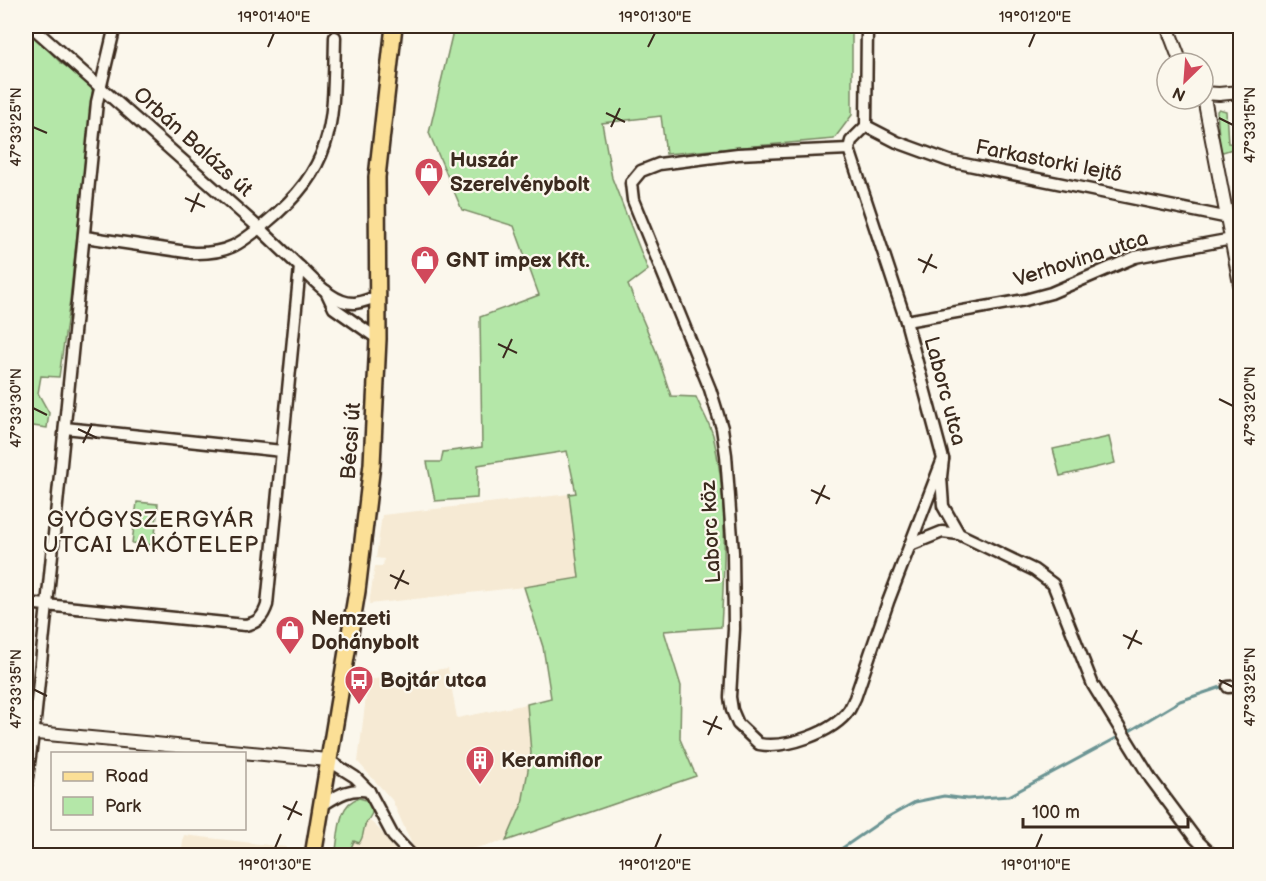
<svg xmlns="http://www.w3.org/2000/svg" width="1266" height="881" font-family="'Balsamiq Sans',sans-serif">
	<style>
		.built { fill: #f6ead4 }
		.green { fill: #b4e7a8; stroke: #788863; stroke-width: 1.5 }
		.lines { fill: none; stroke-linecap: round; stroke-linejoin: round }
		.stream { stroke: #6c9594; stroke-width: 3 }
		.minor-casing { stroke: #3b2a1e; stroke-width: 15 }
		.tertiary-casing { stroke: #3b2a1e; stroke-width: 16 }
		.primary-casing { stroke: #3b2a1e; stroke-width: 20 }
		.minor { stroke: #fbf7ec; stroke-width: 10 }
		.tertiary { stroke: #fbf7ec; stroke-width: 12 }
		.primary { stroke: #fbdf96; stroke-width: 15 }
		.ticks { fill: none; stroke: #3b2a1e; stroke-width: 2 }
		.labels { text-anchor: middle; dominant-baseline: central; stroke-width: 4.5; stroke-linejoin: round; paint-order: stroke }
		.street-label { font-size: 21px; fill: #3b2a1e; stroke: #fbf7ec }
		.poi-label { font-size: 21px; font-weight: bold; fill: #3b2a1e; stroke: #fbf7ec; text-anchor: start }
		.neighbourhood-label { font-size: 22px; letter-spacing: 1.5px; fill: #3b2a1e; stroke: #fbf7ec }
		.neatline { fill: none; stroke: #3b2a1e; stroke-width: 2 }
		.ticks-label { font-size: 15px; text-anchor: middle; fill: #3b2a1e }
	</style>
	<rect width="100%" height="100%" fill="#fbf7ec"/>
	<filter id="ink" filterUnits="userSpaceOnUse"><feTurbulence type="fractalNoise" baseFrequency=".0167" numOctaves="2"/><feDisplacementMap in="SourceGraphic" scale="12" xChannelSelector="R" yChannelSelector="G"/><feConvolveMatrix kernelMatrix="1 2 1 2 8 2 1 2 1" color-interpolation-filters="sRGB"/></filter>
	<g filter="url(#ink)">
		<g class="built">
			<path d="M569 494 579 578 524 587 369 604 375 566H383L384 559 376 558 382 515Z"/>
			<path d="M448 668 457 718 527 704 531 753 522 804 506 841 444 855H425L414 849 392 800 358 762 368 680Z"/>
			<path d="M359 816 370 821 379 829 399 855 340 856Z"/>
			<path d="M184 835 286 847 285 855H181Z"/>
		</g>
		<g class="green">
			<path d="M436 26H852V115L834 139 666 154 661 116 602 123 612 178 648 270 628 285 656 351 671 396 696 397C701 409 709 422 713 435 728 498 725 562 721 627L664 631 681 686 680 739 696 776 506 841 522 804 531 753 527 704 551 698 543 647 524 587 579 578 569 494 576 493 567 451 478 465 477 498 435 501 427 462H441L443 452 482 447 480 317 539 295 514 226 462 210 429 133 453 31Z"/>
			<path d="M26 28 61 63 93 85 70 300 59 377 41 376 38 393 49 413 47 428 26 425Z"/>
			<path d="M1219 109 1226 111 1228 143 1240 144V152L1232 149 1223 152 1220 150 1217 111Z"/>
			<path d="M1109 437 1115 463 1060 476 1053 449Z"/>
			<path d="M137 502 158 504 154 545 132 543Z"/>
			<path d="M359 798 366 800 373 809C372 816 369 818 366 823 362 830 365 836 359 843L354 841 348 855 335 856C339 837 337 803 359 798Z"/>
		</g>
		<g class="lines">
			<g class="stream">
				<path d="M1128 732 1180 701 1224 686"/>
				<path d="M831 856 886 818 915 802 944 796 967 799 1009 796 1120 736"/>
			</g>
			<g class="minor-casing">
				<g id="minor">
					<path d="M867 26 866 126 851 141 849 149 906 321 943 459 941 477 943 506 959 534 1034 570 1053 584 1093 685 1151 779 1195 838 1213 856"/>
					<path d="M866 126 897 142 949 161 1229 218"/>
					<path d="M849 149 738 154 659 164 641 171 631 183 633 200 710 389 722 428 726 455 733 552 734 629 730 697 732 710 738 724 759 744C785 749 833 733 849 710 851 707 853 702 855 698L888 602 943 459"/>
					<path d="M85 237 193 253C228 254 240 244 267 222 337 164 333 122 335 37"/>
					<path d="M300 267C315 281 333 304 355 303 363 302 371 299 378 296"/>
					<path d="M326 291 334 308 378 339"/>
					<path d="M906 321 1025 300 1051 293 1135 257 1232 239"/>
					<path d="M65 428 282 451"/>
					<path d="M910 545 942 532 959 534"/>
					<path d="M26 603 245 625C258 623 263 617 267 605L300 267 259 228 31 26"/>
					<path d="M1228 687 1240 686"/>
					<path d="M328 760 355 777 369 791 393 836 412 856"/>
					<path d="M26 785 35 720 47 605 97 102 115 26"/>
					<path d="M321 806C337 796 349 787 369 791"/>
				</g>
			</g>
			<g class="tertiary-casing">
				<g id="tertiary">
					<path d="M1167 26 1181 63"/>
					<path d="M1203 93 1240 284"/>
					<path d="M1203 93 1219 94 1240 92"/>
					<path d="M26 732 328 760"/>
				</g>
			</g>
			<g class="primary-casing">
				<path id="primary" d="M313 856 357 591 372 464 378 339 377 177 394 26"/>
			</g>
			<use href="#minor" class="minor"/>
			<use href="#tertiary" class="tertiary"/>
			<use href="#primary" class="primary"/>
		</g>
	</g>
	<path class="ticks" d="M268 47 274 33M648 47 655 33M1029 47 1035 33M606 113 625 122M1219 118 1233 125M33 127 47 133M611 127 620 108M185 198 205 207M191 212 199 193M918 259 937 268M923 273 932 254M498 344 517 353M503 358 512 339M1219 399 1233 406M33 408 47 415M78 429 97 438M83 443 92 424M811 490 830 499M816 504 825 485M390 575 409 584M395 589 404 570M1123 635 1142 644M1128 649 1137 630M1219 680 1233 687M33 689 47 696M703 721 722 729M708 735 717 716M283 806 302 815M288 820 297 801M275 848 281 834M655 848 661 834M1036 848 1042 834"/>
	<defs>
		<g id="shop-pin" transform="scale(1.5)"><path d="M0 17L-7.5 6A9.5 9.5 0 1 1 7.5 6Z" fill="#d1495b" stroke="#fbf7ec"/><path d="M-5-2.5h2.3a2.7 3.5 0 0 1 5.4 0H5L5.5 6h-11ZM-1.5-2.5h3a1.5 2.3 0 0 0-3 0Z" fill="#fff"/></g>
		<g id="bus-pin" transform="scale(1.5)"><path d="M0 17L-7.5 6A9.5 9.5 0 1 1 7.5 6Z" fill="#d1495b" stroke="#fbf7ec"/><path d="M-5-6H5V4H4V6H2V4H-2V6H-4V4H-5ZM-3.5-4V0h7V-4ZM-3.5 1.2v1.5H-2V1.2ZM2 1.2v1.5H3.5V1.2Z" fill="#fff"/></g>
		<g id="building-pin" transform="scale(1.5)"><path d="M0 17L-7.5 6A9.5 9.5 0 1 1 7.5 6Z" fill="#d1495b" stroke="#fbf7ec"/><path d="M-4-6H4V6H1V3H-1V6H-4ZM-2.5-4.3h1.7v1.8h-1.7ZM.8-4.3h1.7v1.8H.8ZM-2.5-1h1.7V.8h-1.7ZM.8-1h1.7V.8H.8Z" fill="#fff"/></g>
	</defs>
	<g fill-rule="evenodd">
		<use href="#shop-pin" x="429" y="172"/>
		<use href="#shop-pin" x="425" y="260"/>
		<use href="#shop-pin" x="290" y="630"/>
		<use href="#bus-pin" x="359" y="680"/>
		<use href="#building-pin" x="480" y="760"/>
	</g>
	<g class="labels">
		<g class="street-label">
			<text transform="translate(193 142) rotate(42)">Orbán Balázs út</text>
			<text transform="translate(1049 161) rotate(11)">Farkastorki lejtő</text>
			<text transform="translate(1081 259) rotate(-18)">Verhovina utca</text>
			<text transform="translate(945 391) rotate(75)">Laborc utca</text>
			<text transform="translate(351 441) rotate(-86)">Bécsi út</text>
			<text transform="translate(711 532) rotate(-93)">Laborc köz</text>
		</g>
		<g class="poi-label">
			<text x="450" y="160">Huszár<tspan x="450" dy="24">Szerelvénybolt</tspan></text>
			<text x="446" y="260">GNT impex Kft.</text>
			<text x="311" y="618">Nemzeti<tspan x="311" dy="24">Dohánybolt</tspan></text>
			<text x="380" y="680">Bojtár utca</text>
			<text x="501" y="760">Keramiflor</text>
		</g>
		<g class="neighbourhood-label">
			<text x="151" y="520">GYÓGYSZERGYÁR<tspan x="151" dy="25">UTCAI LAKÓTELEP</tspan></text>
		</g>
	</g>
	<rect width="1266" height="881" fill="none" stroke="#fbf7ec" stroke-width="66"/>
	<rect x="51" y="752" width="195" height="78" fill="#fbf7ec" stroke="#aea59a" stroke-width="1.5"/>
	<rect x="63" y="772" width="30" height="9" fill="#fbdf96" stroke="#aea59a" stroke-width="1.5"/>
	<text x="105" y="782" font-size="18" fill="#3b2a1e">Road</text>
	<rect x="63" y="797" width="30" height="18" fill="#b4e7a8" stroke="#aea59a" stroke-width="1.5"/>
	<text x="105" y="812" font-size="18" fill="#3b2a1e">Park</text>
	<g transform="translate(1185 81) rotate(205)"><circle r="28" fill="#fbf7ec" stroke="#aea59a" stroke-width="1.5"/>
	<path d="M0-4.5L10 22L0 15L-10 22Z" fill="#d1495b"/>
	<text y="-9" font-size="16" font-weight="bold" text-anchor="middle" fill="#3b2a1e">N</text>
	</g>
	<path d="M1023 818v9h165v-9" fill="none" stroke="#3b2a1e" stroke-width="3"/>
	<text x="1032" y="818" font-size="18" fill="#3b2a1e" stroke="#fbf7ec" stroke-width="4.5" paint-order="stroke">100 m</text>
	<rect x="33" y="33" width="1200" height="815" class="neatline"/>
	<g class="ticks-label">
		<text x="274" y="22">19°01'40"E</text>
		<text x="655" y="22">19°01'30"E</text>
		<text x="1035" y="22">19°01'20"E</text>
		<text transform="translate(1250 125) rotate(-90)" y="5">47°33'15"N</text>
		<text transform="translate(16 127) rotate(-90)" y="5">47°33'25"N</text>
		<text transform="translate(1250 406) rotate(-90)" y="5">47°33'20"N</text>
		<text transform="translate(16 408) rotate(-90)" y="5">47°33'30"N</text>
		<text transform="translate(1250 687) rotate(-90)" y="5">47°33'25"N</text>
		<text transform="translate(16 689) rotate(-90)" y="5">47°33'35"N</text>
		<text x="275" y="870">19°01'30"E</text>
		<text x="655" y="870">19°01'20"E</text>
		<text x="1036" y="870">19°01'10"E</text>
	</g>
</svg>
